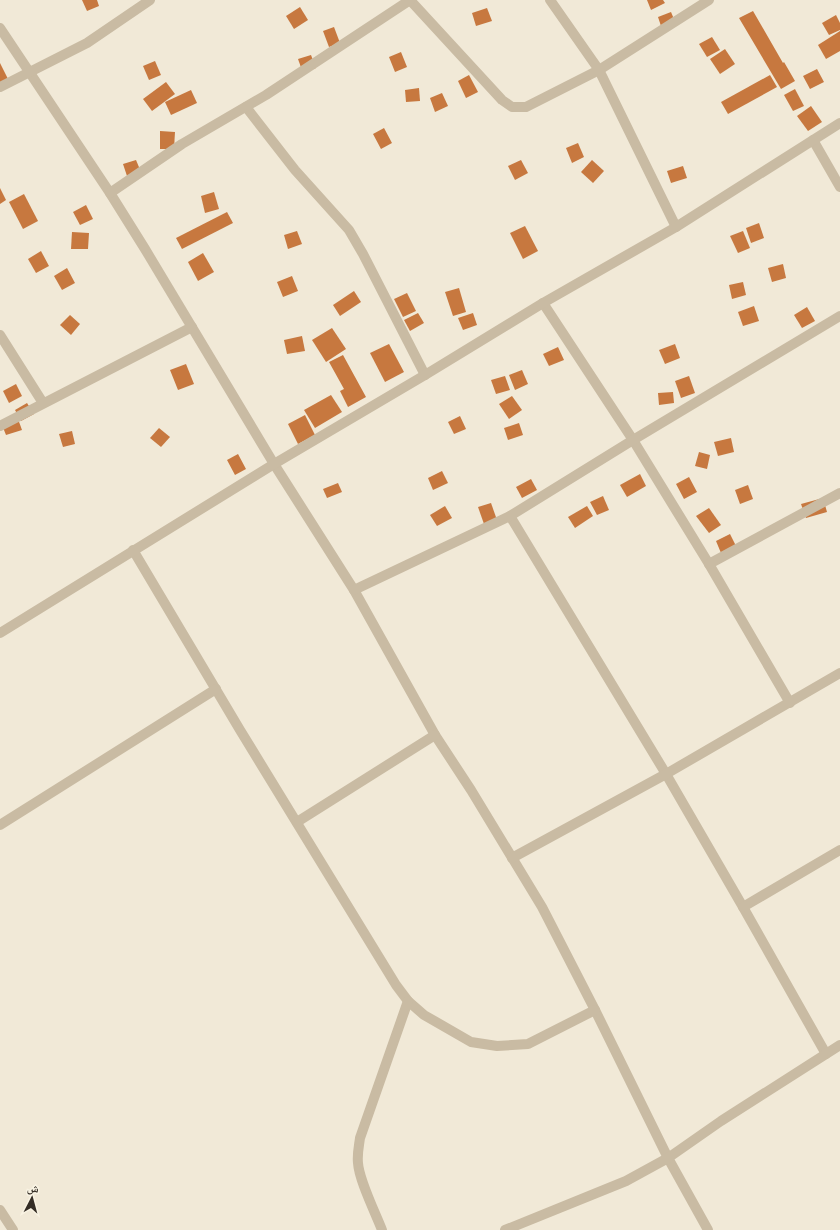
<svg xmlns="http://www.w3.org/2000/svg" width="840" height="1230" font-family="Poppins,'Noto Naskh Arabic',sans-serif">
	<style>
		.building { fill: #c7783f }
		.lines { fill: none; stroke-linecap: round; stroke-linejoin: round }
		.street { stroke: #c9bba3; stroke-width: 10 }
	</style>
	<rect width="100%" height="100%" fill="#f1e9d7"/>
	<g class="building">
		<path d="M82 0H97L99 6 87 11Z"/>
		<path d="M647 0H663L665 3 651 10Z"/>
		<path d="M300 7 308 20 294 29 286 16Z"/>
		<path d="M487 8 492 21 476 26 472 13Z"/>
		<path d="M753 11 783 63 784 62 795 81 781 89 739 18Z"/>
		<path d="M671 12 676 24 662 29 658 17Z"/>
		<path d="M836 15 840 23V30L829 35 822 23Z"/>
		<path d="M334 27 340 43 329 47 323 31Z"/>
		<path d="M840 31V51L826 59 818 45Z"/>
		<path d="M712 37 720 50 707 57 699 44Z"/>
		<path d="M725 49 735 64 720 74 710 59Z"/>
		<path d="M401 52 407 67 395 72 389 57Z"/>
		<path d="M311 55 316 68 303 73 298 59Z"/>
		<path d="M155 61 161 75 149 80 143 66Z"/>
		<path d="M0 63 8 79 0 83Z"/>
		<path d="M817 69 824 82 810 89 803 76Z"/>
		<path d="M469 75 478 92 466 98 458 81Z"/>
		<path d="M770 75 777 87 728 114 721 102Z"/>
		<path d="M166 82 175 94 152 111 143 99Z"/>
		<path d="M419 88 420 101 406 102 405 90Z"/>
		<path d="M795 89 804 106 793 111 784 95Z"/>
		<path d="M191 90 197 103 171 115 165 102Z"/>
		<path d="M442 93 448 106 435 112 430 98Z"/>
		<path d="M811 106 822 122 808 131 797 116Z"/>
		<path d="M384 128 392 143 381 149 373 134Z"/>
		<path d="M160 131 175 132 174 149H160Z"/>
		<path d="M578 143 584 157 572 163 566 148Z"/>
		<path d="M136 160 141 172 127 176 123 164Z"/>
		<path d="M521 160 528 173 515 180 508 166Z"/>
		<path d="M592 160 604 171 593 183 581 172Z"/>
		<path d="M683 166 687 178 671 183 667 171Z"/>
		<path d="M0 188 6 200 0 204Z"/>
		<path d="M214 192 219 209 205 213 201 196Z"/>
		<path d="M24 194 38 221 23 229 9 202Z"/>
		<path d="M86 205 93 219 80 225 73 212Z"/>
		<path d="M227 212 233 223 182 249 176 238Z"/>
		<path d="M759 223 764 238 751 243 746 228Z"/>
		<path d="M525 226 538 251 523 259 510 233Z"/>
		<path d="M297 231 302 244 288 249 284 235Z"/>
		<path d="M743 231 750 248 738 253 730 236Z"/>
		<path d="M72 232 89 233 88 249H71Z"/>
		<path d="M41 251 49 266 36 273 28 259Z"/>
		<path d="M203 253 214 272 198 281 188 262Z"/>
		<path d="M783 264 786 278 772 282 768 268Z"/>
		<path d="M67 268 75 283 62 290 54 276Z"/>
		<path d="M292 276 298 291 283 297 277 282Z"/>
		<path d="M743 282 746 295 732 299 729 285Z"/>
		<path d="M459 288 466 312 453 316 445 292Z"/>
		<path d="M354 291 361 302 340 316 333 305Z"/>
		<path d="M407 293 416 311 403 317 394 299Z"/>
		<path d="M754 306 759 321 743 326 738 312Z"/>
		<path d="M807 307 815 321 802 328 794 315Z"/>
		<path d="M418 313 424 323 410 331 404 320Z"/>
		<path d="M473 313 477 325 463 330 458 318Z"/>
		<path d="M70 315 80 324 71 335 60 325Z"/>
		<path d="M332 328 346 349 326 362 312 340Z"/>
		<path d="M302 336 305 351 287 354 284 340Z"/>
		<path d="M389 344 404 372 385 382 370 353Z"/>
		<path d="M675 344 680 358 665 364 659 350Z"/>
		<path d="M558 347 564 360 549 366 543 354Z"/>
		<path d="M343 355 366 397 348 407 340 391 344 389 329 362Z"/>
		<path d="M186 364 194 384 178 390 170 370Z"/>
		<path d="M522 370 528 384 515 390 509 375Z"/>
		<path d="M505 376 510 390 496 394 491 380Z"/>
		<path d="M689 376 695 393 681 398 675 381Z"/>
		<path d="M16 384 22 396 9 403 3 391Z"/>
		<path d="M673 392 674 403 659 405 658 393Z"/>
		<path d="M331 395 342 412 315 428 304 410Z"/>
		<path d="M512 396 522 410 509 419 499 404Z"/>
		<path d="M27 403 34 414 21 421 15 410Z"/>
		<path d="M305 415 315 435 298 444 288 424Z"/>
		<path d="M460 416 466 429 454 434 448 422Z"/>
		<path d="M18 419 22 430 6 435 2 425Z"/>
		<path d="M519 423 523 435 508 440 504 428Z"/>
		<path d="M159 428 170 437 161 447 150 438Z"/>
		<path d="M72 431 75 444 63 447 59 434Z"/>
		<path d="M731 438 734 452 718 456 714 442Z"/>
		<path d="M699 452 710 455 707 469 695 466Z"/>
		<path d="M238 454 246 469 235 475 227 460Z"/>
		<path d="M442 471 448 483 433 490 428 478Z"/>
		<path d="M640 474 646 486 627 497 620 485Z"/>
		<path d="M689 477 697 492 684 499 676 484Z"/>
		<path d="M531 479 537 490 522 498 516 487Z"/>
		<path d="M338 483 342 492 327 498 323 489Z"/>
		<path d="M748 485 753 499 740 504 735 490Z"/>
		<path d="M603 496 609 510 597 515 590 502Z"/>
		<path d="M823 498 827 512 806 518 801 504Z"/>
		<path d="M491 503 497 520 484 524 478 507Z"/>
		<path d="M445 506 452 518 437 526 430 515Z"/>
		<path d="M587 506 593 516 575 528 568 517Z"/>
		<path d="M709 508 721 525 709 533 696 516Z"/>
		<path d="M730 534 736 546 721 553 716 541Z"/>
	</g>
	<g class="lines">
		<g class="street">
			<path d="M410 0 502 100 512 107H526L599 70 709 0"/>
			<path d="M550 0 599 70 676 227"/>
			<path d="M0 28 110 193 145 249 274 464 354 590 435 735 471 790 542 907 595 1010 668 1158 708 1230"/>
			<path d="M0 87 87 43 150 0"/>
			<path d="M246 107 295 170 349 230 363 254 425 375"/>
			<path d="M813 140 840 187"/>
			<path d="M110 193 182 144 266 95 410 0"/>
			<path d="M543 303 633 440 709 564 790 703"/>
			<path d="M0 335 43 403"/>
			<path d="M0 426 192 327"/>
			<path d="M510 516 666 774 743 907 826 1054"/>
			<path d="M133 550 240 730 396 985 408 1001 424 1015 471 1042 497 1046 528 1044 595 1010"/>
			<path d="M709 564 840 493"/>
			<path d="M354 590 510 516 633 440 840 316"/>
			<path d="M0 633 274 464 425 375 543 303 676 227 840 123"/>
			<path d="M297 822 435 735"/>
			<path d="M0 825 216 689"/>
			<path d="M512 858 666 774 840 673"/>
			<path d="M743 907 840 850"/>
			<path d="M0 1210 13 1230"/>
			<path d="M382 1230C375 1212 359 1180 358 1163 357 1154 359 1146 360 1138L408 1001"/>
			<path d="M505 1230 626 1181 668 1158 721 1121 840 1045"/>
		</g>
	</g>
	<g transform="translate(32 1198) rotate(6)" stroke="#f9f3e3" stroke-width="3" paint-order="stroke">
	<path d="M0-3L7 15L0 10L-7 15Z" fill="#342d25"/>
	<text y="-6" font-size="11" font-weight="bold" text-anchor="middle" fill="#342d25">ش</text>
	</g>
</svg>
